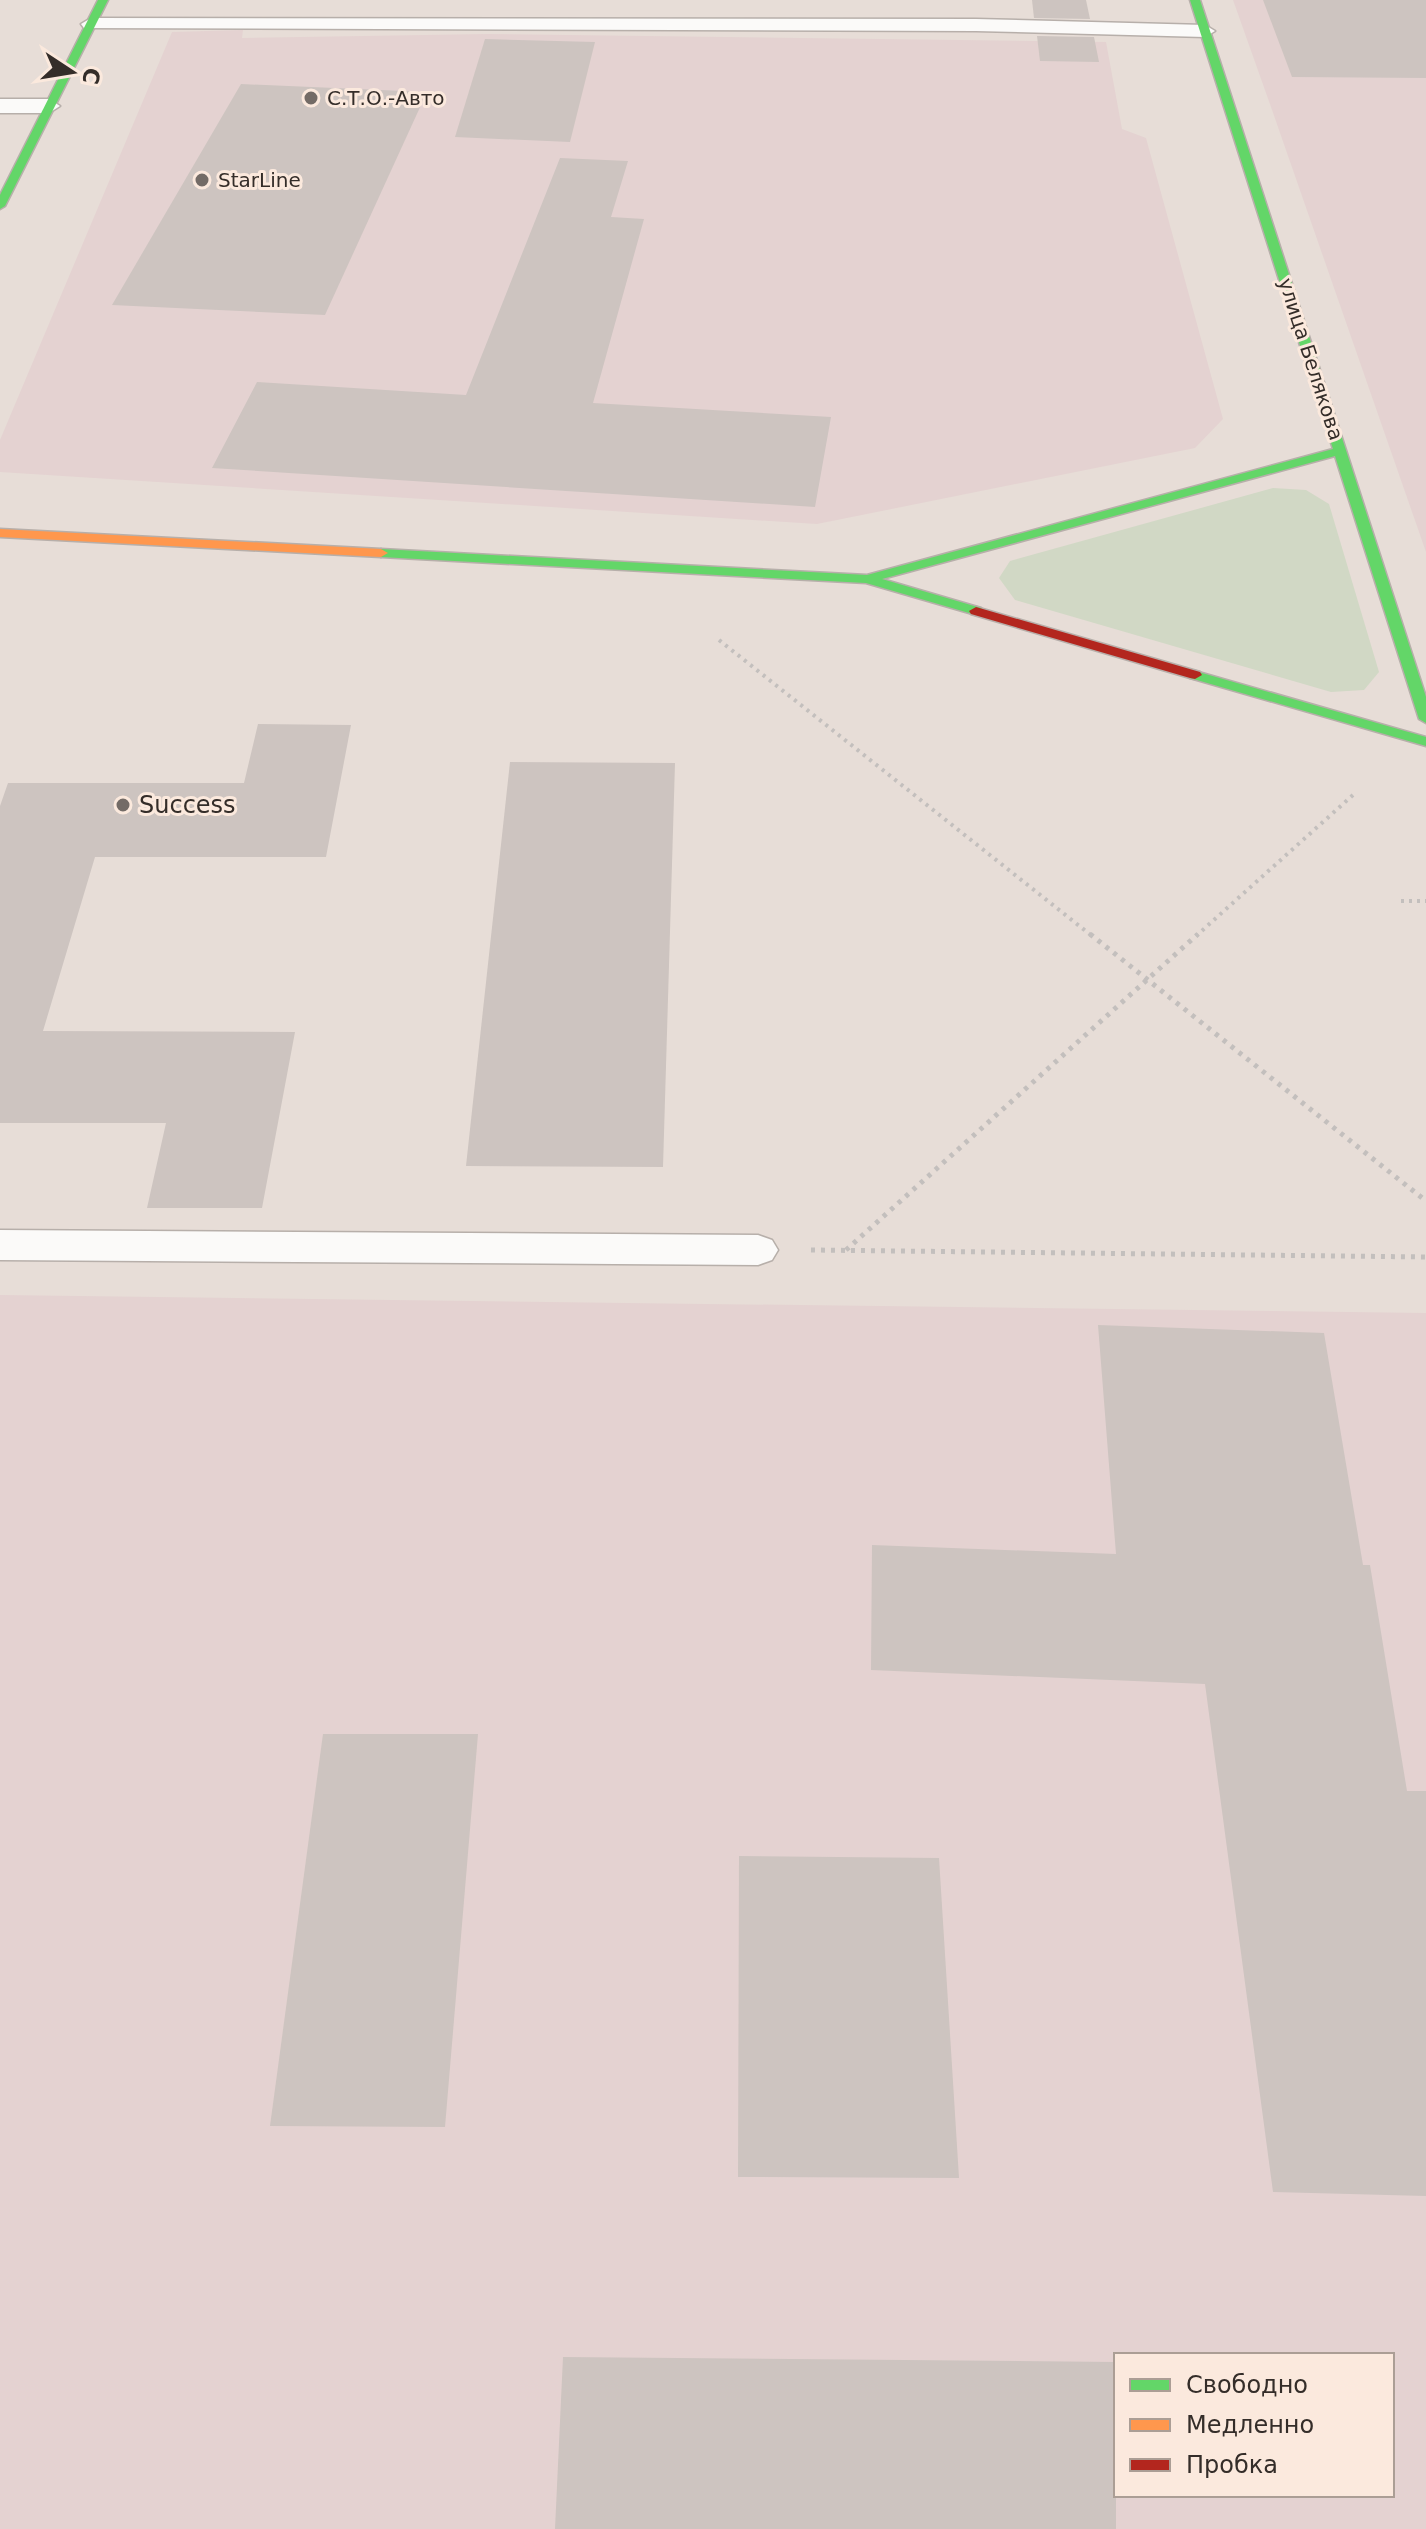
<svg xmlns="http://www.w3.org/2000/svg" width="1426" height="2529" font-family="'DejaVu Sans',sans-serif">
	<style>
		.industrial { fill: #e4d2d1; fill-rule: evenodd }
		.green { fill: #d1d8c5 }
		.building { fill: #cdc4c0 }
		.lines { fill: none; stroke-linecap: round; stroke-linejoin: round }
		.lane-casing { stroke: #b7afaa; stroke-width: 3 }
		.fast-casing { stroke: #b7afaa; stroke-width: 3 }
		.slow-casing { stroke: #b7afaa; stroke-width: 3 }
		.jam-casing { stroke: #b7afaa; stroke-width: 3 }
		.path-far1 { stroke: #c3bfbd; stroke-width: 4; stroke-dasharray: 3 5; stroke-linecap: butt }
		.path { stroke: #c3bfbd; stroke-width: 5; stroke-dasharray: 4 6; stroke-linecap: butt }
		.lane { fill: #fbfaf9; fill-rule: evenodd }
		.fast { fill: #63d668; fill-rule: evenodd }
		.slow { fill: #ff974d; fill-rule: evenodd }
		.jam { fill: #b3261e; fill-rule: evenodd }
		.poi-dot { fill: #736b66; stroke: #fbe9dd; stroke-width: 3 }
		.labels { text-anchor: middle; dominant-baseline: central; stroke-width: 6; stroke-linejoin: round; paint-order: stroke }
		.far-poi-label { font-size: 20px; fill: #342d29; stroke: #fbe9dd; text-anchor: start }
		.far-street-label { font-size: 20px; fill: #342d29; stroke: #fbe9dd }
		.poi-label { font-size: 24px; fill: #342d29; stroke: #fbe9dd; text-anchor: start }
	</style>
	<rect width="100%" height="100%" fill="#e7ddd7"/>
	<g class="industrial">
		<path d="M1233 0H1426V552L1271 107Z"/>
		<path d="M243 30 242 38 488 34 1106 42 1122 129 1146 138 1223 419 1195 448 817 524 0 472V440L172 32Z"/>
		<path d="M0 1295 1426 1313V2529H0ZM1116 2355H1392V2495H1116Z"/>
	</g>
	<path class="green" d="M1273 488 1306 490 1329 504 1379 672 1364 690 1331 692 1015 600 999 578 1010 561Z"/>
	<g class="building">
		<path d="M1032 0H1086L1090 19 1034 18Z"/>
		<path d="M1263 0H1426V78L1292 77Z"/>
		<path d="M1037 36 1094 37 1099 62 1040 61Z"/>
		<path d="M485 39 595 42 570 142 455 137Z"/>
		<path d="M241 84 427 92 325 315 112 305Z"/>
		<path d="M560 158 628 161 611 217 644 219 593 403 831 417 815 507 212 468 257 382 466 395Z"/>
		<path d="M258 724 351 725 326 857H95L43 1031 295 1032 262 1208H147L166 1123H0V806L8 783H244Z"/>
		<path d="M510 762 675 763 663 1167 466 1166Z"/>
		<path d="M1098 1325 1324 1333 1363 1565H1370L1407 1791H1426V2196L1273 2192 1205 1684 871 1670 872 1545 1116 1554Z"/>
		<path d="M323 1734H478L445 2127 270 2126Z"/>
		<path d="M739 1856 939 1858 959 2178 738 2177Z"/>
		<path d="M563 2357 1116 2362V2529H555Z"/>
	</g>
	<g class="lines">
		<g class="lane-casing">
			<g id="lane">
				<path d="M91 18 976 19 1205 25 1215 31 1205 37 976 31 84 28 81 24Z"/>
				<path d="M0 99H49L60 106 49 113H0Z"/>
				<path d="M0 1230 758 1235 772 1240 778 1250 772 1260 758 1265 0 1260Z"/>
			</g>
		</g>
		<g class="fast-casing">
			<g id="fast">
				<path d="M98 0H108L5 206 0 209V195Z"/>
				<path d="M1190 0H1200L1426 697V723L1419 719 1335 456 882 579 981 608 983 611 976 615 866 583 381 557 374 553 381 549 867 575 1333 449Z"/>
				<path d="M1195 671 1426 737V746L1190 678V672Z"/>
			</g>
		</g>
		<g class="slow-casing">
			<path id="slow" d="M0 529 381 549 388 553 381 557 0 537Z"/>
		</g>
		<g class="jam-casing">
			<path id="jam" d="M976 607 1200 672 1202 675 1195 679 1190 678 971 614 969 611Z"/>
		</g>
		<g class="path-far1">
			<path d="M719 640 1092 936"/>
			<path d="M1401 901H1426"/>
			<path d="M1196 936 1353 795"/>
		</g>
		<g class="path">
			<path d="M1090 934 1426 1201"/>
			<path d="M811 1250 1426 1257"/>
			<path d="M846 1250 1198 934"/>
		</g>
		<use href="#lane" class="lane"/>
		<use href="#fast" class="fast"/>
		<use href="#slow" class="slow"/>
		<use href="#jam" class="jam"/>
	</g>
	<g class="poi-dot">
		<circle cx="311" cy="98" r="8"/>
		<circle cx="202" cy="180" r="8"/>
		<circle cx="123" cy="805" r="8"/>
	</g>
	<g class="labels">
		<g class="far-poi-label">
			<text x="327" y="98">С.Т.О.-Авто</text>
			<text x="218" y="180">StarLine</text>
		</g>
		<g class="far-street-label">
			<text transform="translate(1311 359) rotate(72)">улица Белякова</text>
		</g>
		<g class="poi-label">
			<text x="139" y="805">Success</text>
		</g>
	</g>
	<rect x="1114" y="2353" width="280" height="144" fill="#fbe9dd" stroke="#ab9e95" stroke-width="2"/>
	<rect x="1130" y="2379" width="40" height="12" fill="#63d668" stroke="#ab9e95" stroke-width="2"/>
	<text x="1186" y="2393" font-size="24" fill="#342d29">Свободно</text>
	<rect x="1130" y="2419" width="40" height="12" fill="#ff974d" stroke="#ab9e95" stroke-width="2"/>
	<text x="1186" y="2433" font-size="24" fill="#342d29">Медленно</text>
	<rect x="1130" y="2459" width="40" height="12" fill="#b3261e" stroke="#ab9e95" stroke-width="2"/>
	<text x="1186" y="2473" font-size="24" fill="#342d29">Пробка</text>
	<g transform="translate(72 72) rotate(102)" stroke="#fbe9dd" stroke-width="6" paint-order="stroke">
	<path d="M0-6L14 30L0 20L-14 30Z" fill="#342d29"/>
	<text y="-12" font-size="22" font-weight="bold" text-anchor="middle" fill="#342d29">С</text>
	</g>
</svg>
